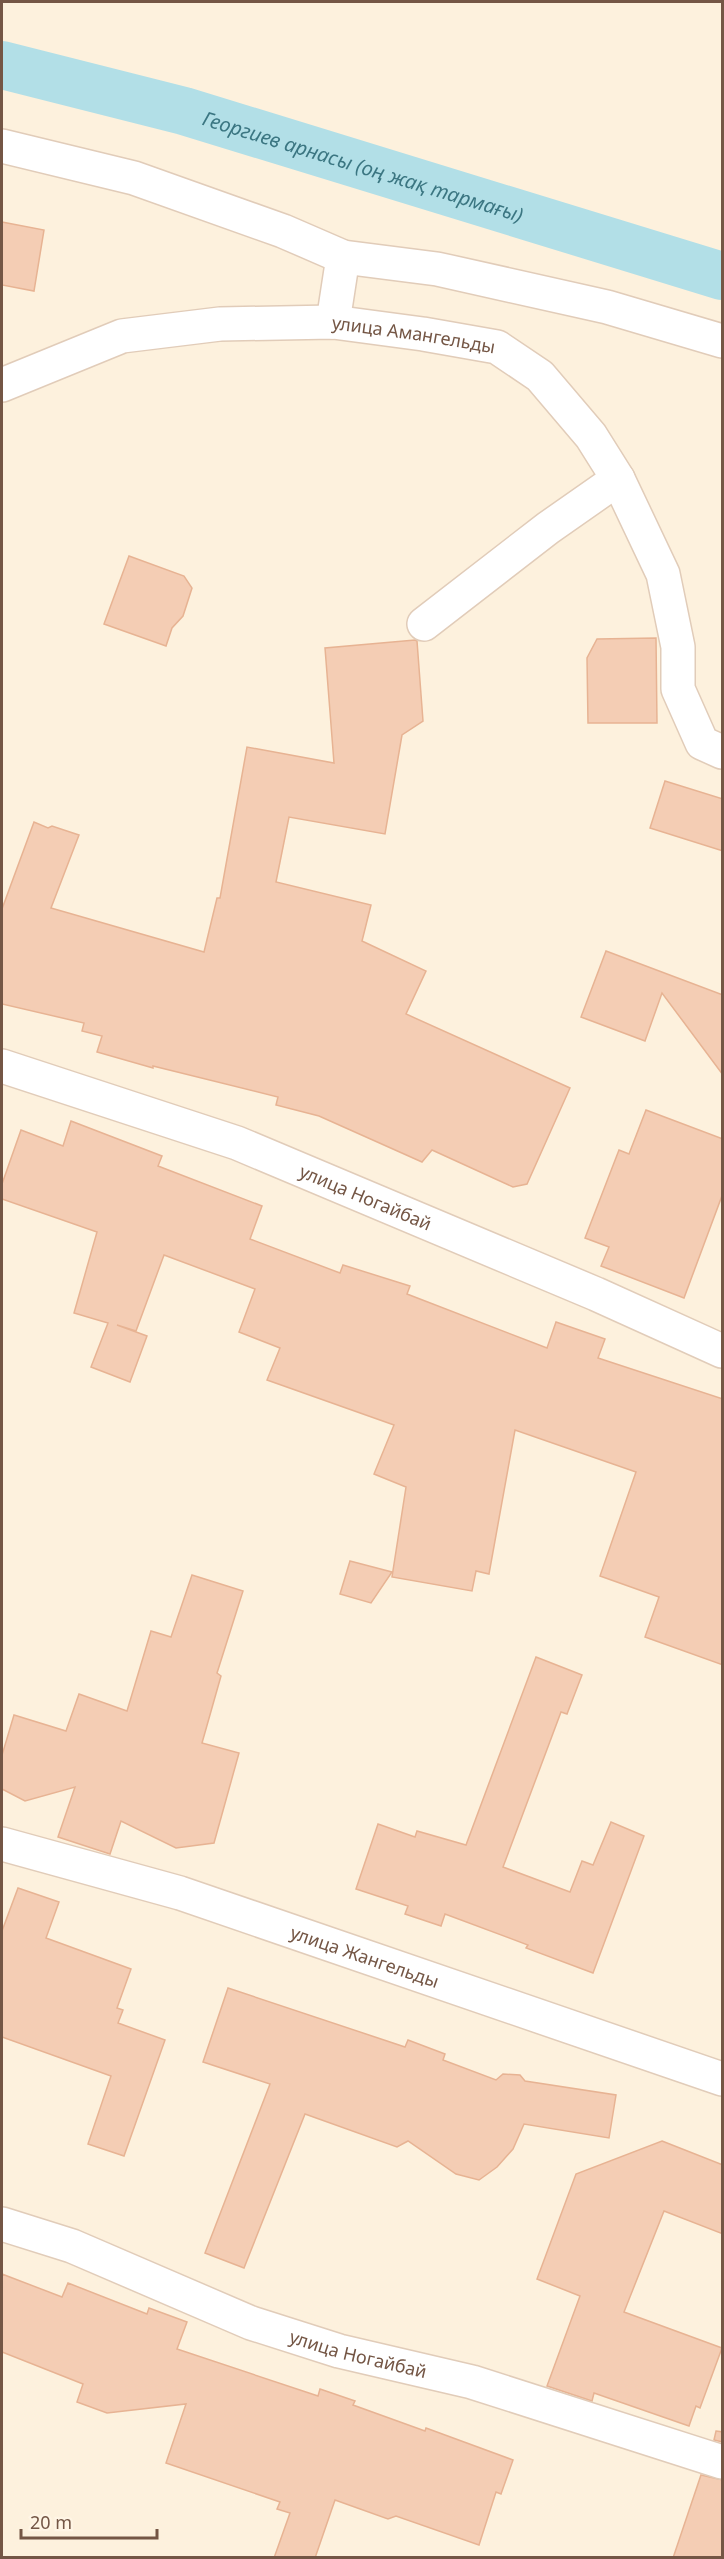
<svg xmlns="http://www.w3.org/2000/svg" width="724" height="2559" font-family="'Noto Sans',sans-serif">
	<style>
		.lines { fill: none; stroke-linecap: round; stroke-linejoin: round }
		.canal { stroke: #b2dfe7; stroke-width: 48 }
		.building { fill: #f4cdb4; stroke: #e7b393; stroke-width: 1.5 }
		.minor-casing { stroke: #e1ccb9; stroke-width: 36 }
		.minor { stroke: #fff; stroke-width: 33 }
		.labels { text-anchor: middle; dominant-baseline: central; stroke-width: 4.5; stroke-linejoin: round; paint-order: stroke }
		.street-label { font-size: 18px; fill: #745645; stroke: #fff5e5 }
		.water-label { font-size: 20px; font-style: italic; fill: #3b7682; stroke: #fff5e5 }
	</style>
	<rect width="100%" height="100%" fill="#fdf1dd"/>
	<g class="lines">
		<path class="canal" id="s1" d="M2 65 184 111 722 276"/>
	</g>
	<g class="building">
		<path d="M2 222 44 230 34 291 2 285Z"/>
		<path d="M129 556 184 576 192 588 183 616 172 628 166 646 104 624Z"/>
		<path d="M656 638 657 723H588L587 658 597 639Z"/>
		<path d="M415 640 417 641 423 721 402 735 385 834 289 817 276 882 371 905 362 941 426 971 406 1014 570 1088 527 1184 513 1187 432 1150 422 1162 319 1116 276 1105 278 1097 153 1066V1068L97 1052 102 1036 82 1031 84 1023 2 1004V909L34 822 48 828 52 826 79 835 51 908 204 952 217 898H220L247 747 334 763 325 648Z"/>
		<path d="M665 781 723 799V851L650 828Z"/>
		<path d="M606 951 723 995V1075L662 993 645 1041 581 1017Z"/>
		<path d="M646 1110 723 1139V1193L684 1298 601 1266 609 1247 585 1238 619 1150 629 1154Z"/>
		<path d="M71 1121 162 1156 158 1166 262 1206 250 1239 340 1273 343 1265 410 1286 407 1294 547 1348 556 1322 605 1339 598 1358 723 1399V1665L645 1637 659 1597 600 1576 636 1472 515 1430 489 1574 476 1571 472 1591 392 1577 406 1487 374 1474 394 1425 267 1380 280 1348 239 1332 255 1289 164 1255 136 1331 117 1325 147 1336 130 1382 91 1367 108 1323 74 1313 97 1232 2 1199V1184L21 1130 63 1146Z"/>
		<path d="M350 1561 392 1572 371 1603 340 1594Z"/>
		<path d="M192 1575 243 1591 217 1673 221 1676 202 1743 239 1753 214 1843 176 1848 121 1821 110 1854 58 1837 75 1787 25 1801 2 1789V1755L14 1715 66 1731 79 1694 127 1711 151 1631 171 1637Z"/>
		<path d="M536 1657 582 1675 567 1714 561 1712 503 1867 570 1892 582 1861 593 1865 611 1822 644 1836 593 1973 526 1948 528 1945 445 1914 441 1926 405 1914 408 1906 356 1889 378 1824 415 1837 417 1831 466 1845Z"/>
		<path d="M18 1888 59 1902 46 1938 131 1969 117 2008 123 2010 118 2023 165 2040 124 2156 88 2144 111 2076 2 2037V1931Z"/>
		<path d="M228 1988 405 2047 408 2040 445 2054 443 2060 496 2080 503 2074 520 2075 525 2081 616 2095 609 2138 524 2124 513 2149 497 2167 479 2180 456 2174 408 2141 397 2147 305 2114 244 2268 205 2253 270 2084 203 2062Z"/>
		<path d="M662 2141 723 2165V2234L664 2211 624 2312 722 2348 700 2408 696 2406 689 2426 594 2393 592 2401 547 2386 580 2296 537 2279 576 2174Z"/>
		<path d="M2 2274 62 2297 68 2283 147 2314 149 2308 187 2322 177 2349 318 2396 320 2389 355 2401 353 2405 425 2431 426 2428 513 2460 501 2494 496 2492 479 2545 396 2516 388 2519 335 2500 315 2558H274L290 2513 277 2509 280 2502 166 2463 186 2404 107 2413 77 2402 83 2384 2 2352Z"/>
		<path d="M716 2431 723 2432V2442L714 2440Z"/>
		<path d="M701 2475 723 2480V2558H673Z"/>
	</g>
	<g class="lines">
		<g class="minor-casing">
			<g id="minor">
				<path d="M2 146 134 178 283 231 343 257 437 269 607 307 722 341"/>
				<path d="M333 322 343 257"/>
				<path id="s2" d="M2 385 122 336 220 324 333 322 423 334 497 347 540 376 591 436 618 479 663 574 678 647V689L702 743 722 752"/>
				<path d="M424 624 548 528 618 479"/>
				<path id="s3" d="M2 1066 237 1143 596 1294 722 1351"/>
				<path id="s4" d="M2 1844 180 1893 722 2079"/>
				<path id="s5" d="M2 2224 72 2246 251 2323 339 2351 472 2382 722 2462"/>
			</g>
		</g>
		<use href="#minor" class="minor"/>
	</g>
	<g class="labels">
		<g class="street-label">
			<text stroke="none"><textPath href="#s2" startOffset="423">улица Амангельды</textPath></text>
			<text stroke="none"><textPath href="#s3" startOffset="387">улица Ногайбай</textPath></text>
			<text stroke="none"><textPath href="#s4" startOffset="380">улица Жангельды</textPath></text>
			<text stroke="none"><textPath href="#s5" startOffset="380">улица Ногайбай</textPath></text>
		</g>
		<g class="water-label">
			<text stroke="none"><textPath href="#s1" startOffset="375">Георгиев арнасы (оң жақ тармағы)</textPath></text>
		</g>
	</g>
	<rect width="724" height="2559" fill="none" stroke="#745645" stroke-width="6"/>
	<path d="M21 2529v9h136v-9" fill="none" stroke="#745645" stroke-width="3"/>
	<text x="30" y="2529" font-size="18" fill="#745645" stroke="#fff5e5" stroke-width="4.5" paint-order="stroke">20 m</text>
</svg>
